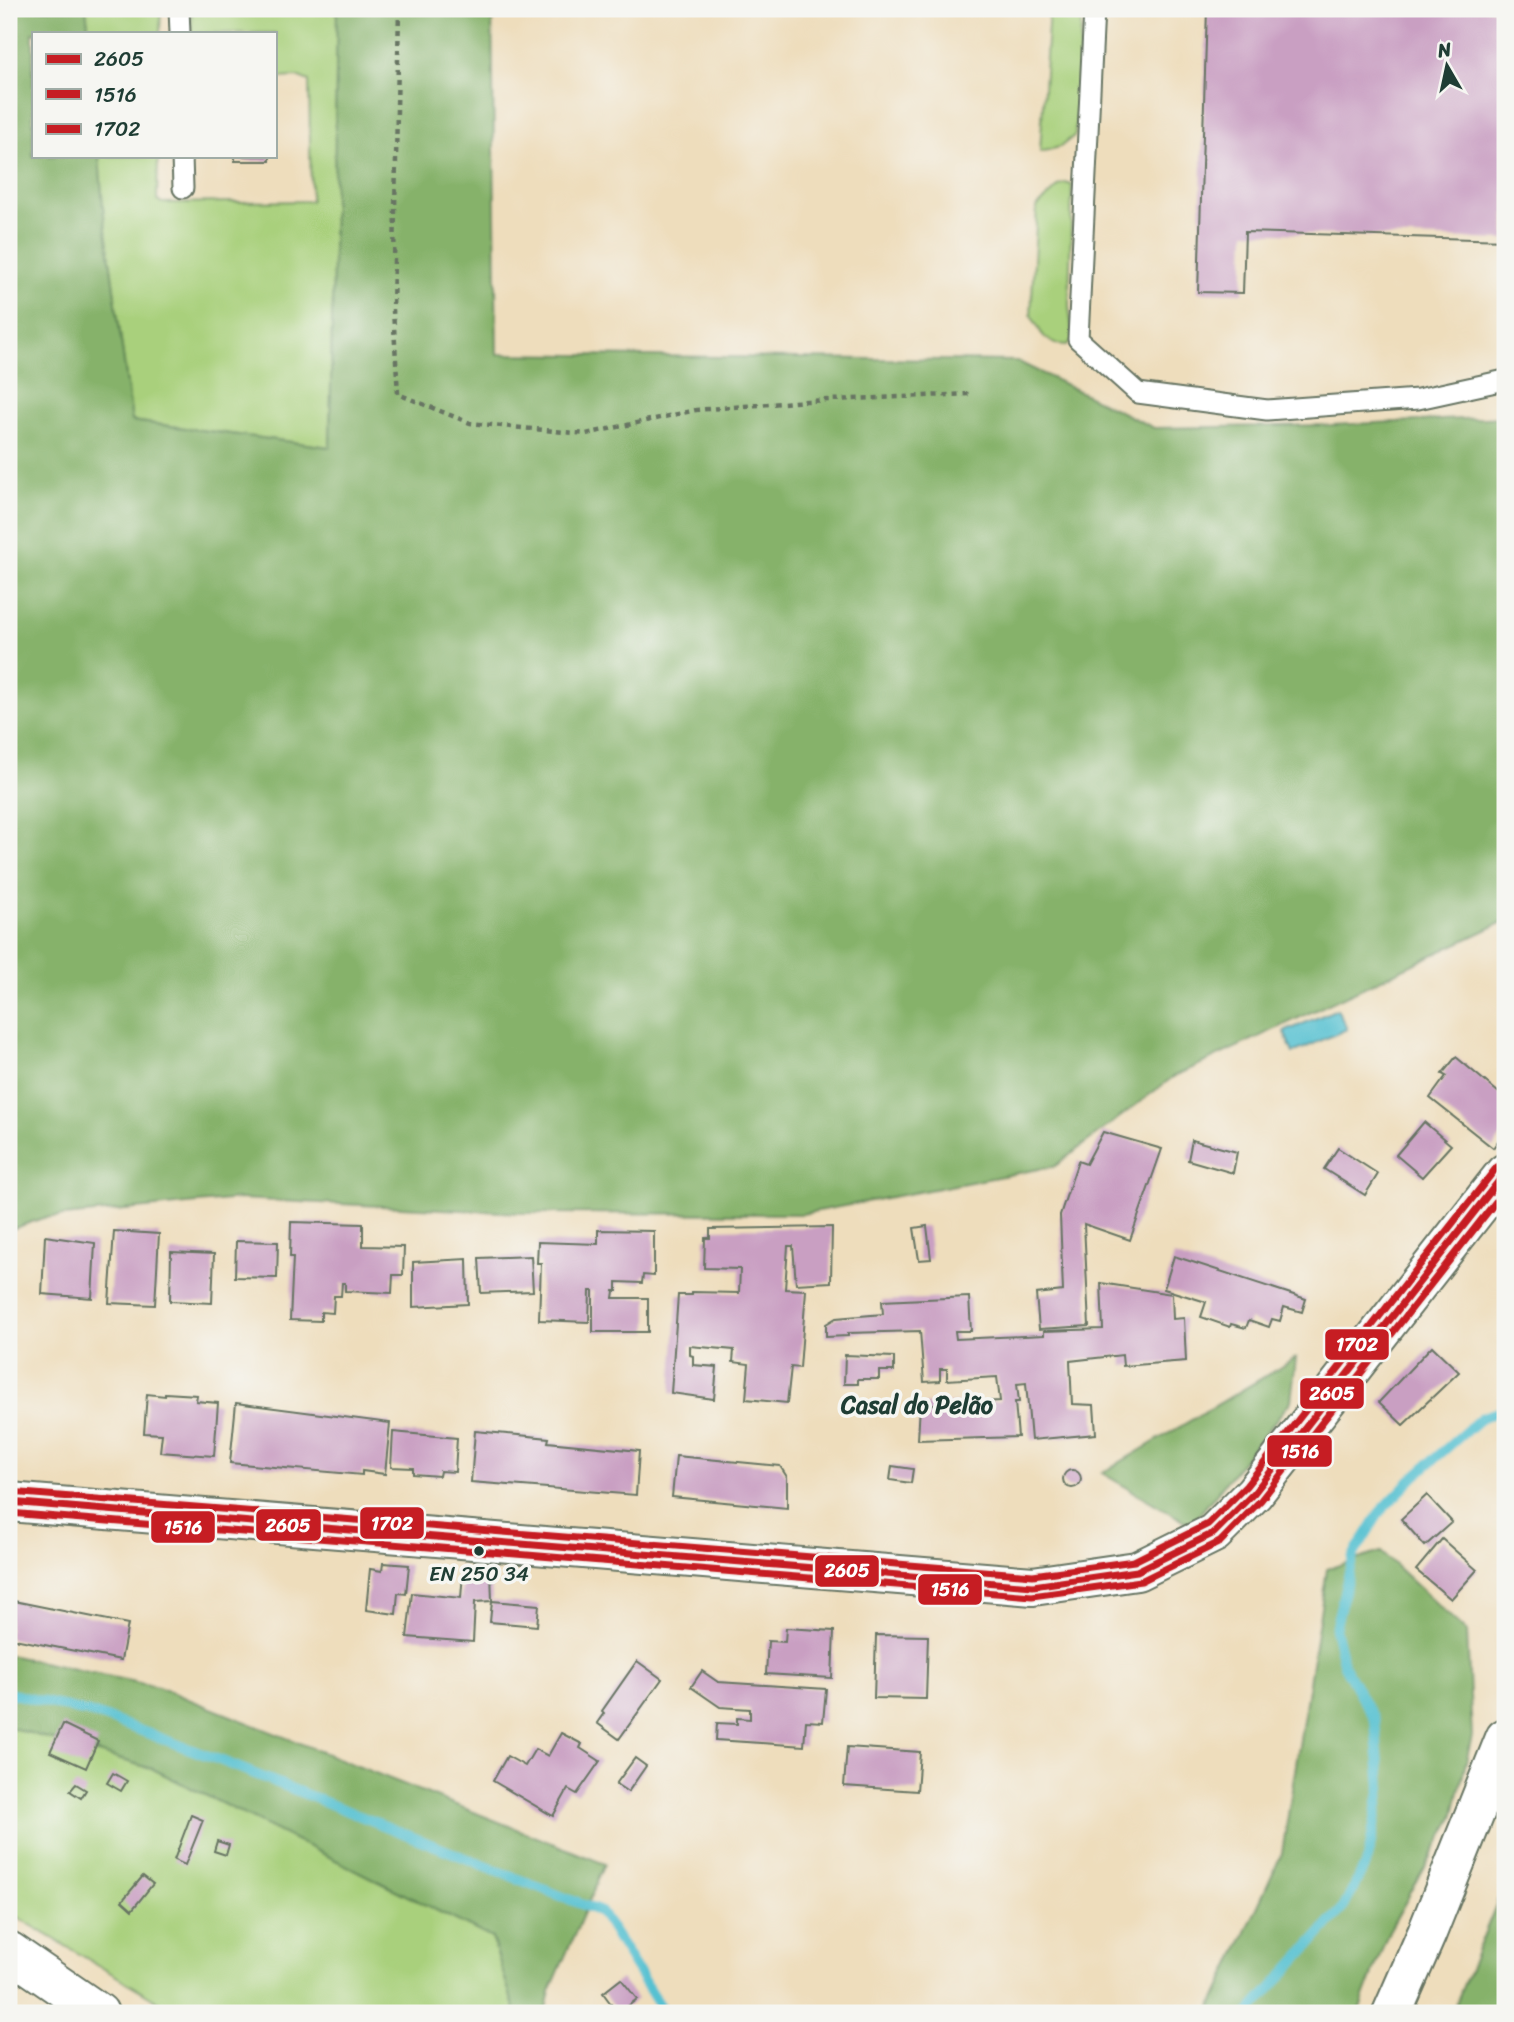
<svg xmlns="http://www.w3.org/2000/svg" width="1514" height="2022" font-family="Sriracha,sans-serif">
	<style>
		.green { fill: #a9d07b; stroke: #648658; stroke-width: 2 }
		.forest { fill: #86b26b; stroke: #527850; stroke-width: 2 }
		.water { fill: #56c1d1; stroke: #3a7f82; stroke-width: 2 }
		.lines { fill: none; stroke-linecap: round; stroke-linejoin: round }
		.stream { stroke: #56c1d1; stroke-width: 10 }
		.building { fill: #c99fc2 }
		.lane-casing { stroke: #677564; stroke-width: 23 }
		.street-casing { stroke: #677564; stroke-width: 42 }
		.secondary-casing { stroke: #677564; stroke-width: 42 }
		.path { stroke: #677564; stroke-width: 4.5; stroke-dasharray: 5 5; stroke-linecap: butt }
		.lane { stroke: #fff; stroke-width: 19 }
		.street { stroke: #fff; stroke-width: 38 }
		.secondary { stroke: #fff; stroke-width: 38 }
		.bus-1-casing { stroke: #f6f6f2; stroke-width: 12 }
		.bus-2-casing { stroke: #f6f6f2; stroke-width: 12 }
		.bus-3-casing { stroke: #f6f6f2; stroke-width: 12 }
		.bus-1 { stroke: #c61d23; stroke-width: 7 }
		.bus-2 { stroke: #c61d23; stroke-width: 7 }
		.bus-3 { stroke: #c61d23; stroke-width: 7 }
		.bus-dot { fill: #1f3d34; stroke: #f6f6f2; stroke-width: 2.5 }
		.labels { text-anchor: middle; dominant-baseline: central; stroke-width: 7; stroke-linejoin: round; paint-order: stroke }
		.bus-label { font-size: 21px; fill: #1f3d34; stroke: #f6f6f2 }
		.neighbourhood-label { font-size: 24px; font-weight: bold; fill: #1f3d34; stroke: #f6f6f2 }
		.line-badge { stroke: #f6f6f2; stroke-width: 2.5 }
		.badge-label { font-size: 19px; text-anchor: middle; font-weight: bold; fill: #fff }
	</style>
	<rect width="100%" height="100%" fill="#f6f6f2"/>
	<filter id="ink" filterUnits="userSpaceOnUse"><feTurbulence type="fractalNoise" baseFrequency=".0143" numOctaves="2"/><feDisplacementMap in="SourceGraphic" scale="14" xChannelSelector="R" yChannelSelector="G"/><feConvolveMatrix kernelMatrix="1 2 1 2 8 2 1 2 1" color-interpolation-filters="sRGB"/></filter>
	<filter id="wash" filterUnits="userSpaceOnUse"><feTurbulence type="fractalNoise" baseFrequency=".00686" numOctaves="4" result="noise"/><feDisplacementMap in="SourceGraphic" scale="28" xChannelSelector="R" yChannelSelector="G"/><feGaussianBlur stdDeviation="1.57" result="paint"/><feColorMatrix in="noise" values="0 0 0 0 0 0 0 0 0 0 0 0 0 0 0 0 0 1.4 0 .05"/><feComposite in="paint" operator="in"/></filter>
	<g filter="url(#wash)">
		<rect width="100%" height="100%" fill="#eeddbc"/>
		<g class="green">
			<path d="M86 9H161L160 33H89Z"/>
			<path d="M192 9H337L330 447 132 421 103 208 99 156H158L157 200 162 203 311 201 309 81 299 77 275 78V33H191Z"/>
			<path d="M1049 9H1082L1075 135 1060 147 1040 152Z"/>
			<path d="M1065 183 1072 185 1069 306 1073 339 1067 345 1055 344 1043 336 1031 315 1037 207 1059 186Z"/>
			<path d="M9 1727 153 1769 492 1938 516 2013H178L9 1912Z"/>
		</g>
		<g class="forest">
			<path d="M9 9H86L89 33H33V156H99L103 208 132 421 330 447 337 9H492L497 354 1017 361 1154 428 1331 425 1505 417V921L1173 1077 1055 1166 802 1214 521 1213 239 1199 43 1218 9 1230Z"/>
			<path d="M1296 1358 1291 1401 1191 1525 1102 1473Z"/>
			<path d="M1381 1552 1467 1632 1472 1736 1453 1818 1389 1931 1358 2013H1209L1282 1853 1327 1569Z"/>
			<path d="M9 1655 158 1687 605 1864 550 1991 545 2013H516L492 1938 153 1769 9 1727Z"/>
			<path d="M1505 1883V2013H1452Z"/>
		</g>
		<path class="water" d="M1337 1009 1347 1029 1293 1053 1284 1032Z"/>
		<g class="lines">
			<g class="stream">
				<path d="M9 1693 101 1716 222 1761 601 1912 664 2013"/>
				<path d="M1249 2013 1344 1907 1368 1859 1381 1787 1375 1721 1344 1666 1335 1629 1353 1556 1380 1512 1414 1477 1482 1417 1505 1410"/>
			</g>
		</g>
		<g id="blocks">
			<g class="building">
				<path d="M1207 9H1505V240L1245 232 1243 293 1198 292Z"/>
				<rect x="235" y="156" width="35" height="5"/>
				<path d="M1456 1057 1505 1098V1131L1493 1148 1430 1098 1446 1076 1442 1074Z"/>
				<path d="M1424 1122 1451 1145 1422 1177 1396 1155Z"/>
				<path d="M1103 1132 1162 1149 1130 1240 1084 1224 1089 1326 1039 1329 1036 1294 1063 1291 1060 1215 1078 1161 1086 1164Z"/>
				<path d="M1192 1140 1237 1152 1233 1173 1188 1160Z"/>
				<path d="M1338 1148 1378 1174 1365 1195 1324 1169Z"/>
				<path d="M291 1222 363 1224V1246L404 1247 403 1275H393L392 1293 345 1291V1283H342L341 1296H334L333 1313 321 1312V1321L290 1320 293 1257H290Z"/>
				<path d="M927 1226 931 1259 919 1260 914 1228Z"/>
				<path d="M832 1227 831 1282 796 1284 793 1246H788L785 1289 806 1290 800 1368 791 1367 787 1403 746 1399 749 1364 733 1362 734 1350 690 1346V1355L693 1356V1365L717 1367 714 1399 671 1393 678 1295H692V1292L739 1293 740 1269 704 1268 705 1238H710V1229Z"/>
				<path d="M598 1230 654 1231V1276L643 1275 642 1283 617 1282V1291H614L613 1298H648V1332H593V1291H590L589 1322 539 1320 541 1263H537L538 1242 598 1244Z"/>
				<path d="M114 1231 159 1234 155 1305 109 1303Z"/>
				<path d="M45 1236 95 1243 92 1298 42 1294Z"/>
				<path d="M236 1241 278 1242 277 1278 235 1277Z"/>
				<path d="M171 1252 214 1254 212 1303 170 1301Z"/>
				<path d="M531 1256 533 1291 481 1293 479 1258Z"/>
				<path d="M1174 1256 1306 1299 1302 1312 1284 1307 1280 1321 1272 1319 1269 1327 1249 1320 1246 1328 1231 1324 1230 1327 1201 1317 1206 1302 1164 1289Z"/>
				<path d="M467 1259 468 1304 413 1307V1262Z"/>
				<path d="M1101 1283 1172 1294 1173 1319 1184 1318 1186 1361 1123 1366 1122 1355 1070 1361 1072 1404 1094 1405 1096 1434 1031 1440 1026 1383 1017 1384 1019 1402H1015L1018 1437 918 1440 920 1405 1000 1401 997 1377 947 1380V1369H940V1381L924 1382 920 1331 848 1333V1336L826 1337V1324L836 1318 883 1314 882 1301 969 1297 971 1331H955L956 1339 1044 1335V1331L1103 1329Z"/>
				<path d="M1432 1346 1459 1372 1403 1425 1379 1402Z"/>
				<path d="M845 1355 894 1357V1371H879V1379H858V1384H844Z"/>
				<path d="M165 1393 197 1395 196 1401 218 1403 214 1456 160 1452 162 1434 144 1433 147 1394 165 1396Z"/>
				<path d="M236 1403 390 1423 385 1474 362 1471V1475L230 1463Z"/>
				<path d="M475 1431 549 1438 548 1442 639 1451 636 1495 471 1482Z"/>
				<path d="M393 1432 457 1438 455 1472 440 1471 439 1476 413 1474V1468L391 1467Z"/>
				<path d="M676 1456 780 1466 787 1477V1508L672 1497Z"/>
				<path d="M892 1466 913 1469 911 1483 890 1480Z"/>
				<circle cx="1072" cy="1479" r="9"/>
				<path d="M1427 1495 1452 1522 1425 1546 1401 1519Z"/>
				<path d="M1442 1539 1477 1570 1451 1599 1416 1570Z"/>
				<path d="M383 1563 409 1565 406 1594 398 1593 396 1614 366 1610 370 1569 382 1571Z"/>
				<path d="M491 1572 492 1601 475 1602 473 1642 407 1637 412 1593 461 1598 463 1573Z"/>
				<path d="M9 1600 128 1624 121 1660 9 1638Z"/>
				<path d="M492 1601 539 1605 537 1626 490 1622Z"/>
				<path d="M786 1628 834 1631 832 1678 766 1674 768 1641 785 1642Z"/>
				<path d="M876 1635 928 1636 926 1699 874 1698Z"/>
				<path d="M637 1661 662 1679 619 1739 597 1723 604 1713 602 1711Z"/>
				<path d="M702 1671 718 1682 826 1689 823 1722 806 1721 804 1746 716 1740 717 1723 737 1724V1718L750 1719V1709L720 1707 691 1687Z"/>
				<path d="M63 1724 98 1741 86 1768 50 1752Z"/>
				<path d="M561 1733 582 1744 580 1748 600 1761 577 1794 568 1789 553 1816 493 1781 507 1756 525 1766 535 1749 548 1756Z"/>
				<path d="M847 1747 920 1752 917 1791 844 1786Z"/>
				<path d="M635 1758 646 1766 628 1792 616 1784Z"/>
				<path d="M113 1773 127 1781 121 1791 107 1783Z"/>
				<path d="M76 1784 86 1790 81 1798 70 1791Z"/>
				<path d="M191 1815 203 1820 185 1865 174 1860Z"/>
				<path d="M217 1841 229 1845 226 1855 214 1851Z"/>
				<path d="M143 1876 153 1884 132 1910 122 1901Z"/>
				<path d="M621 1979 637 1999 619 2013H608L614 2008 603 1993Z"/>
			</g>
		</g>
	</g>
	<g filter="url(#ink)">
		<use href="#blocks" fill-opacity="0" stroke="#677564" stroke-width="2"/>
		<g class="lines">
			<g class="lane-casing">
				<g id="lane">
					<path d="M179 9 180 33"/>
					<path d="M1094 9 1078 339 1138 393 1267 410 1418 399 1505 380"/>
					<path d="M182 156 183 188"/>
				</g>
			</g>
			<g class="street-casing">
				<path id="street" d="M9 1951 99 2013"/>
			</g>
			<g class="secondary-casing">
				<g id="secondary">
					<path d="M9 1502 1033 1586 1137 1571 1214 1533 1254 1493 1505 1173"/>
					<path d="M1392 2013 1427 1933 1505 1738"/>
				</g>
			</g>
			<path class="path" d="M399 9 393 310 398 394 470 423 586 434 696 410 807 401 971 394"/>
			<use href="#lane" class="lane"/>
			<use href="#street" class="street"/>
			<use href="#secondary" class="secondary"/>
			<g class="bus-1-casing">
				<path id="bus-1" d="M9 1502 1033 1586 1137 1571 1214 1533 1254 1493 1505 1173"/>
			</g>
			<g class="bus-2-casing">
				<path id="bus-2" d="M9 1513 1032 1596 1141 1581 1220 1542 1261 1500 1505 1190"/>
			</g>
			<g class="bus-3-casing">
				<path id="bus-3" d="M10 1492 1033 1575 1134 1561 1208 1524 1246 1486 1497 1167"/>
			</g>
			<use href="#bus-1" class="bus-1"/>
			<use href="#bus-2" class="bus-2"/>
			<use href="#bus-3" class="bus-3"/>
		</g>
	</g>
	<circle class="bus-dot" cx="479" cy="1551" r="6"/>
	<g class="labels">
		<g class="bus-label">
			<text x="479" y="1574">EN 250 34</text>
		</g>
		<g class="neighbourhood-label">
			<text x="917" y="1405">Casal do Pelão</text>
		</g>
	</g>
	<g class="line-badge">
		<rect x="1324" y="1328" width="66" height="33" rx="7" fill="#c61d23"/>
		<rect x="1299" y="1377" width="66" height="33" rx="7" fill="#c61d23"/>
		<rect x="1266" y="1434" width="67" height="34" rx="7" fill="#c61d23"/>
		<rect x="359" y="1506" width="66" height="34" rx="7" fill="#c61d23"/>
		<rect x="255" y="1508" width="67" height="34" rx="7" fill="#c61d23"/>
		<rect x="150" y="1510" width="66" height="34" rx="7" fill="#c61d23"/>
		<rect x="814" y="1554" width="66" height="34" rx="7" fill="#c61d23"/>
		<rect x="917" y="1573" width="66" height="33" rx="7" fill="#c61d23"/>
	</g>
	<g class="badge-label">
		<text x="1357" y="1351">1702</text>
		<text x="1332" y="1400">2605</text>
		<text x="1300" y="1458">1516</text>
		<text x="392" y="1530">1702</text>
		<text x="288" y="1532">2605</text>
		<text x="183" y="1534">1516</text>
		<text x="847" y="1577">2605</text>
		<text x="950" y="1596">1516</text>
	</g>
	<rect width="1514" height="2022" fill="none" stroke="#f6f6f2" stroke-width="35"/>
	<rect x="32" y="32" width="245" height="126" fill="#f6f6f2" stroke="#a0aca6" stroke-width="2"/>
	<rect x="46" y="54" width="35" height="10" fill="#c61d23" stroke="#a0aca6" stroke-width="2"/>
	<text x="94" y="66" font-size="21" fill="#1f3d34">2605</text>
	<rect x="46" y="89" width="35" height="10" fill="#c61d23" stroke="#a0aca6" stroke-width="2"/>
	<text x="94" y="102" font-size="21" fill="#1f3d34">1516</text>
	<rect x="46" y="124" width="35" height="10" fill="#c61d23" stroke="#a0aca6" stroke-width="2"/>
	<text x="94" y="136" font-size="21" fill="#1f3d34">1702</text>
	<g transform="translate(1447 66) rotate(351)" stroke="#f6f6f2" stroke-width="5" paint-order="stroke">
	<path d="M0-5L12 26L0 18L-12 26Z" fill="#1f3d34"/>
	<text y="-10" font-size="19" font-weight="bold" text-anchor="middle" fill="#1f3d34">N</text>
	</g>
</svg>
